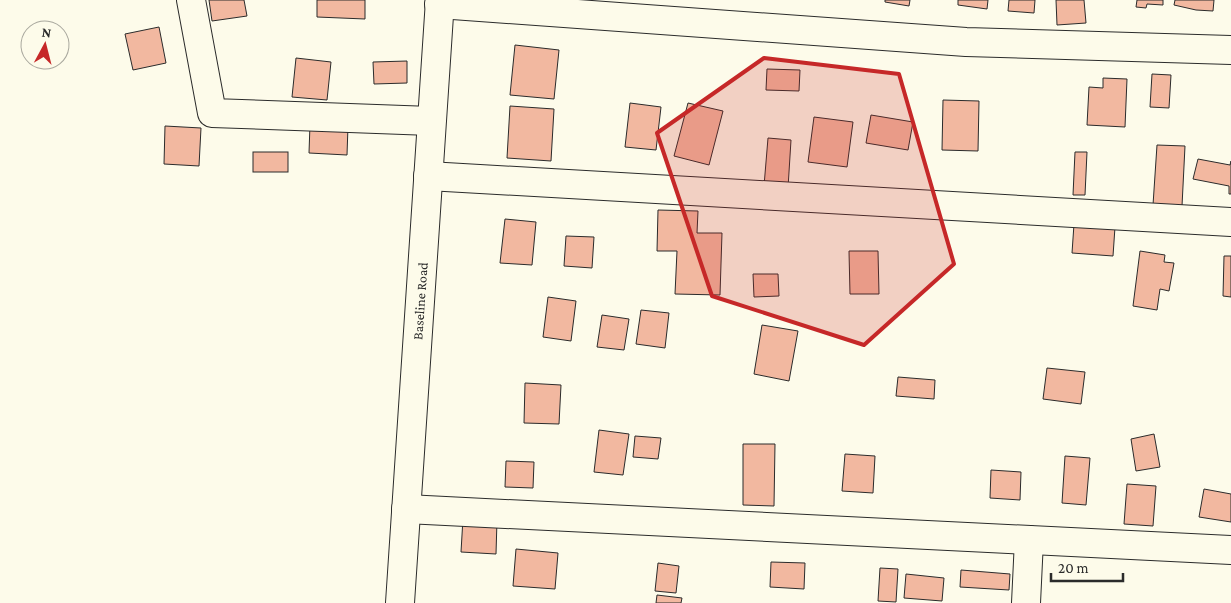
<svg xmlns="http://www.w3.org/2000/svg" width="1231" height="603" font-family="'Crimson Pro',serif">
	<style>
		.building { fill: #f2b8a0; stroke: #2b2b2b }
		.lines { fill: none; stroke-linecap: round; stroke-linejoin: round }
		.minor-casing { stroke: #2b2b2b; stroke-width: 30 }
		.major-casing { stroke: #2b2b2b; stroke-width: 30 }
		.minor { stroke: #fdfbea; stroke-width: 28 }
		.major { stroke: #fdfbea; stroke-width: 28 }
		.marked { fill: #c62828; fill-opacity: 0.2; stroke: #c62828; stroke-width: 4; stroke-linejoin: round }
		.labels { text-anchor: middle; dominant-baseline: central; stroke-width: 4; stroke-linejoin: round; paint-order: stroke }
		.street-label { font-size: 14px; fill: #2b2b2b; stroke: #fdfbea }
	</style>
	<rect width="100%" height="100%" fill="#fdfbea"/>
	<g class="building">
		<path d="M209 0H244L247 16 212 21Z"/>
		<path d="M317 0H365V19L317 17Z"/>
		<path d="M885 0H910L909 6 885 2Z"/>
		<path d="M958 0H988L987 9 958 5Z"/>
		<path d="M1009 0H1035L1034 13 1008 11Z"/>
		<path d="M1056 0H1084L1086 23 1057 25Z"/>
		<path d="M1137 0H1163V5L1147 4 1146 8 1136 7Z"/>
		<path d="M1175 0H1214L1213 11 1196 10 1174 5Z"/>
		<path d="M159 27 166 63 133 70 125 34Z"/>
		<path d="M515 45 559 50 554 99 510 95Z"/>
		<path d="M296 58 331 62 327 100 292 97Z"/>
		<path d="M407 61V83L374 84 373 62Z"/>
		<path d="M767 69 800 70 799 91 766 90Z"/>
		<path d="M1152 74 1171 75 1169 108 1150 107Z"/>
		<path d="M1103 78 1127 79 1125 127 1087 125 1089 87 1103 88Z"/>
		<path d="M943 100 979 101 978 151 942 150Z"/>
		<path d="M630 103 661 107 656 150 625 147Z"/>
		<path d="M688 103 723 111 709 165 674 156Z"/>
		<path d="M510 106 554 109 551 161 507 158Z"/>
		<path d="M871 115 913 122 908 150 866 143Z"/>
		<path d="M814 117 853 122 847 167 808 162Z"/>
		<path d="M310 124 348 126 347 155 309 153Z"/>
		<path d="M165 126 201 128 199 166 164 164Z"/>
		<path d="M768 138 791 140 788 188 764 186Z"/>
		<path d="M1157 145 1185 146 1182 206 1153 205Z"/>
		<rect x="253" y="152" width="35" height="20"/>
		<path d="M1075 152H1087L1085 195H1073Z"/>
		<path d="M1198 159 1230 165 1231 161V194H1229V186L1193 179Z"/>
		<path d="M658 210 698 211 697 233H722L720 295 675 294 677 251H657Z"/>
		<path d="M505 219 536 222 532 265 500 263Z"/>
		<path d="M1074 224 1115 227 1113 256 1072 253Z"/>
		<path d="M566 236 594 237 592 268 564 266Z"/>
		<path d="M849 251H878L879 294H850Z"/>
		<path d="M1140 251 1165 255 1164 262 1174 263 1169 291 1160 289 1157 310 1133 306Z"/>
		<path d="M1224 256H1231V297L1223 296Z"/>
		<path d="M753 274H778L779 296 754 297Z"/>
		<path d="M548 297 576 301 571 341 543 337Z"/>
		<path d="M641 310 669 313 665 348 636 344Z"/>
		<path d="M602 315 629 319 624 350 597 347Z"/>
		<path d="M762 325 798 331 789 381 754 374Z"/>
		<path d="M1047 368 1085 372 1081 404 1043 399Z"/>
		<path d="M898 377 935 380 934 399 896 396Z"/>
		<path d="M525 383 561 385 559 424 524 423Z"/>
		<path d="M599 430 629 434 623 475 594 472Z"/>
		<path d="M1154 434 1160 467 1136 471 1131 439Z"/>
		<path d="M635 436 661 438 658 459 633 457Z"/>
		<path d="M743 444H775L774 506 743 505Z"/>
		<path d="M845 454 875 456 873 493 842 491Z"/>
		<path d="M1065 456 1090 458 1086 505 1062 503Z"/>
		<path d="M506 461 534 462 533 488 505 487Z"/>
		<path d="M991 470 1021 472 1020 500 990 498Z"/>
		<path d="M1127 484 1156 486 1153 526 1124 524Z"/>
		<path d="M1204 489 1231 494V522L1199 517Z"/>
		<path d="M463 518 497 520 496 554 461 552Z"/>
		<path d="M516 549 558 553 555 589 513 586Z"/>
		<path d="M771 562 805 563 804 589 770 587Z"/>
		<path d="M658 563 679 566 676 593 655 591Z"/>
		<path d="M880 568 898 569 896 602 878 601Z"/>
		<path d="M961 570 1010 574 1009 590 960 587Z"/>
		<path d="M906 574 944 578 942 601 904 598Z"/>
		<path d="M657 595 682 598 681 603H656Z"/>
	</g>
	<g class="lines">
		<g class="minor-casing">
			<g id="minor">
				<path d="M191 0 212 113 431 121"/>
				<path d="M439 4 966 42 1231 50"/>
				<path d="M428 176 1231 222"/>
				<path d="M406 509 1231 550"/>
				<path d="M1026 603 1029 540"/>
			</g>
		</g>
		<g class="major-casing">
			<path id="major" d="M400 603 440 0"/>
		</g>
		<use href="#minor" class="minor"/>
		<use href="#major" class="major"/>
	</g>
	<path class="marked" d="M764 58 899 74 954 264 864 345 712 296 657 133Z"/>
	<g class="labels">
		<g class="street-label">
			<text transform="translate(420 301) rotate(-86)">Baseline Road</text>
		</g>
	</g>
	<g transform="translate(45 45) rotate(7)"><circle r="24" fill="#fdfbea" stroke="#a9a89e"/>
	<path d="M0-4L9 19L0 12L-9 19Z" fill="#c62828"/>
	<text y="-8" font-size="14" font-weight="bold" text-anchor="middle" fill="#2b2b2b">N</text>
	</g>
	<path d="M1051 573v8h72v-8" fill="none" stroke="#2b2b2b" stroke-width="2.5"/>
	<text x="1058" y="573" font-size="15" fill="#2b2b2b" stroke="#fdfbea" stroke-width="4" paint-order="stroke">20 m</text>
</svg>
